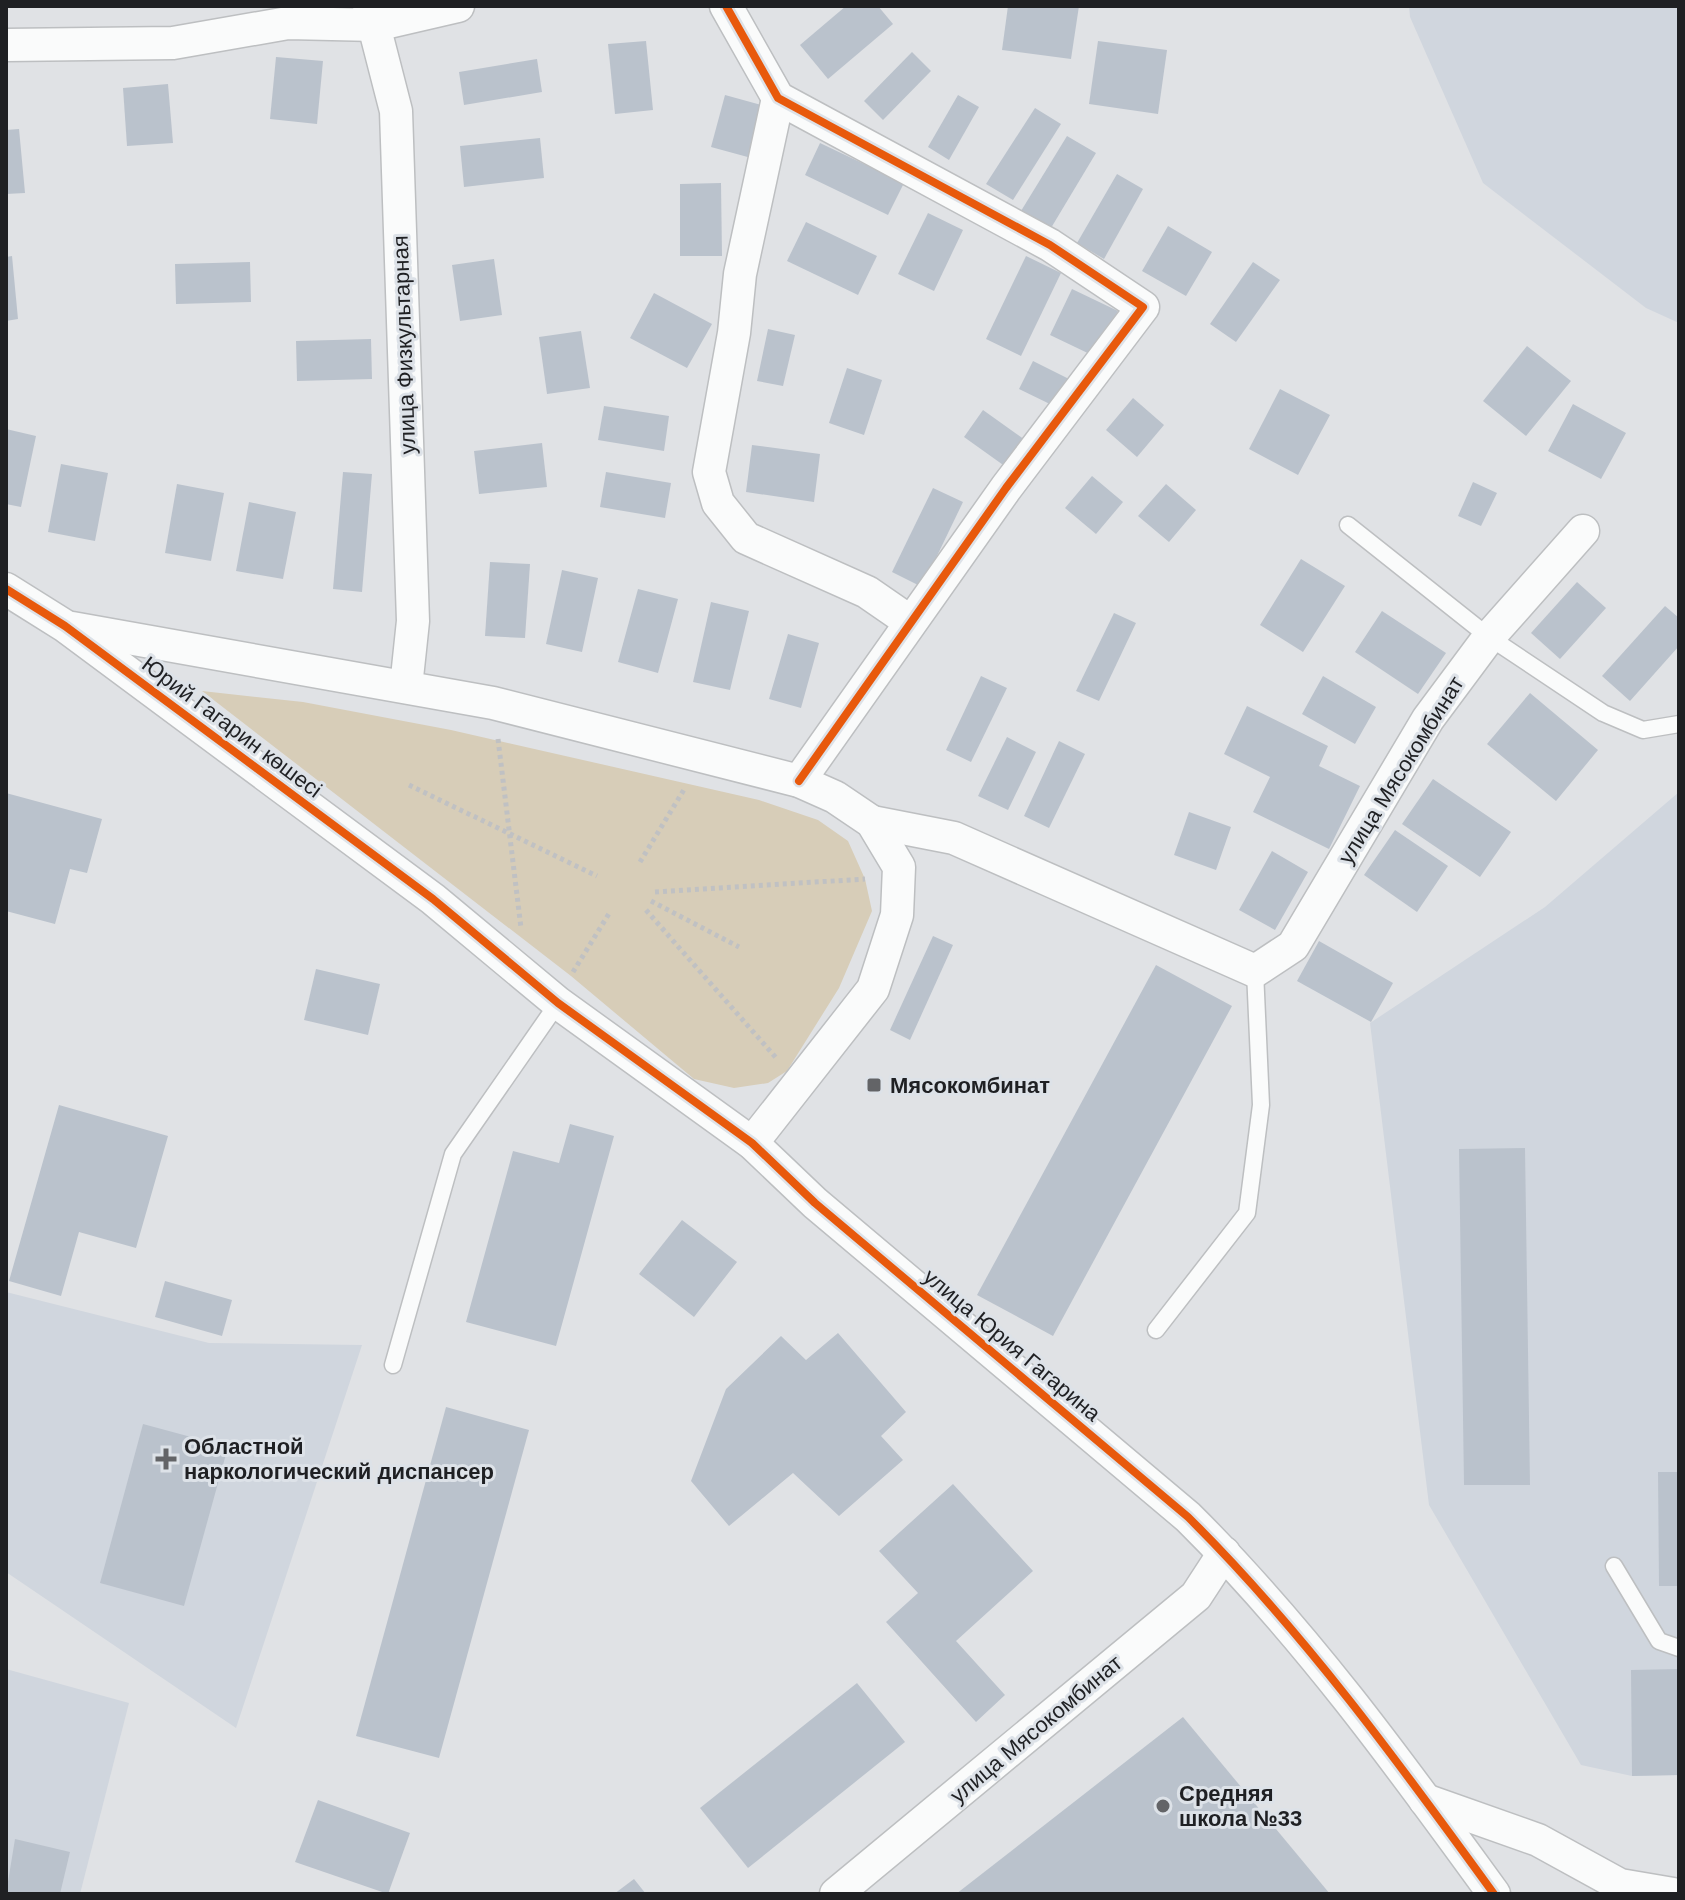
<svg xmlns="http://www.w3.org/2000/svg" width="1685" height="1900" font-family="Helvetica,sans-serif">
	<style>
		.built { fill: #d0d6de }
		.green { fill: #d7cdb8 }
		.building { fill: #bac2cc }
		.lines { fill: none; stroke-linecap: round; stroke-linejoin: round }
		.lane-casing { stroke: #bdbfc1; stroke-width: 19 }
		.street-casing { stroke: #bdbfc1; stroke-width: 35 }
		.path { stroke: #c0c1c3; stroke-width: 5; stroke-dasharray: 4 4; stroke-linecap: butt }
		.lane { stroke: #fafbfb; stroke-width: 16 }
		.street { stroke: #fafbfb; stroke-width: 32 }
		.cycleway-casing { stroke: #dde2e8; stroke-width: 13 }
		.cycleway { stroke: #e8590c; stroke-width: 8 }
		.poi-dot { fill: #636467; stroke: #dde2e8; stroke-width: 3 }
		.labels { text-anchor: middle; dominant-baseline: central; stroke-width: 6; stroke-linejoin: round; paint-order: stroke }
		.street-label { font-size: 22px; fill: #1f2023; stroke: #dde2e8 }
		.poi-label { font-size: 22px; font-weight: bold; fill: #1f2023; stroke: #dde2e8; text-anchor: start }
	</style>
	<rect width="100%" height="100%" fill="#e0e2e5"/>
	<g class="built">
		<path d="M1409 6H1679V323L1646 308 1483 183 1410 17Z"/>
		<path d="M1679 792V1775L1632 1776 1581 1765 1429 1505 1370 1023 1545 907Z"/>
		<path d="M6 1292 209 1343 362 1345 236 1728 6 1572Z"/>
		<path d="M6 1669 129 1703 80 1894H6Z"/>
	</g>
	<path class="green" d="M202 691 303 702 451 730 759 800 818 820 848 841 865 879 872 911 839 988 787 1071 768 1083 734 1088 694 1079 571 976Z"/>
	<g class="building">
		<path d="M846 6H878L893 24 828 79 800 45Z"/>
		<path d="M1008 6H1079L1071 59 1002 50Z"/>
		<path d="M646 41 653 110 615 114 608 44Z"/>
		<path d="M1098 41 1167 50 1158 114 1089 104Z"/>
		<path d="M912 52 931 71 883 120 864 101Z"/>
		<path d="M276 57 323 61 317 124 270 119Z"/>
		<path d="M537 59 542 92 464 105 459 72Z"/>
		<path d="M168 84 173 143 127 146 123 88Z"/>
		<path d="M725 95 769 107 755 159 711 147Z"/>
		<path d="M958 95 979 107 949 160 928 147Z"/>
		<path d="M1035 108 1061 124 1013 200 986 184Z"/>
		<path d="M19 129 25 193 6 194V130Z"/>
		<path d="M1067 136 1096 153 1051 228 1021 211Z"/>
		<path d="M540 138 544 178 464 187 460 146Z"/>
		<path d="M820 143 904 183 888 215 805 175Z"/>
		<path d="M1117 174 1143 189 1104 259 1077 243Z"/>
		<path d="M721 183 722 256H680V184Z"/>
		<path d="M928 213 963 230 934 291 898 274Z"/>
		<path d="M806 222 877 256 858 295 787 261Z"/>
		<path d="M1168 226 1212 252 1186 296 1142 271Z"/>
		<path d="M12 256 18 319 6 321V257Z"/>
		<path d="M1026 256 1061 273 1021 356 986 339Z"/>
		<path d="M494 259 502 315 460 321 452 265Z"/>
		<path d="M250 262 251 302 176 304 175 264Z"/>
		<path d="M1253 262 1280 280 1236 342 1210 324Z"/>
		<path d="M1072 289 1118 311 1096 357 1050 335Z"/>
		<path d="M654 293 712 324 687 368 630 338Z"/>
		<path d="M768 329 795 335 783 386 757 381Z"/>
		<path d="M581 331 590 388 547 394 539 337Z"/>
		<path d="M371 339 372 379 297 381 296 341Z"/>
		<path d="M1527 346 1571 381 1526 436 1483 401Z"/>
		<path d="M1033 361 1069 379 1056 407 1019 389Z"/>
		<path d="M847 368 882 380 864 435 829 423Z"/>
		<path d="M1280 389 1330 415 1298 475 1249 449Z"/>
		<path d="M1133 398 1164 425 1137 457 1106 430Z"/>
		<path d="M1573 404 1626 433 1601 479 1548 451Z"/>
		<path d="M604 406 669 416 664 451 598 440Z"/>
		<path d="M983 410 1025 440 1006 467 964 437Z"/>
		<path d="M6 429 36 436 21 507 6 504Z"/>
		<path d="M542 443 547 487 479 494 474 451Z"/>
		<path d="M752 445 820 454 814 502 746 492Z"/>
		<path d="M61 464 108 473 95 541 48 532Z"/>
		<path d="M343 472 372 474 362 592 333 589Z"/>
		<path d="M606 472 671 483 665 518 600 507Z"/>
		<path d="M1092 476 1123 502 1096 534 1065 508Z"/>
		<path d="M1473 482 1497 493 1481 526 1458 516Z"/>
		<path d="M177 484 224 493 211 561 165 553Z"/>
		<path d="M1166 484 1196 510 1169 542 1138 516Z"/>
		<path d="M933 488 963 502 922 587 892 572Z"/>
		<path d="M249 502 296 512 283 579 236 571Z"/>
		<path d="M1301 559 1345 586 1303 652 1260 625Z"/>
		<path d="M490 562 530 564 525 638 485 636Z"/>
		<path d="M562 570 598 578 582 652 546 644Z"/>
		<path d="M1577 582 1606 608 1560 659 1531 633Z"/>
		<path d="M638 589 678 599 658 673 618 662Z"/>
		<path d="M711 602 749 611 730 690 693 682Z"/>
		<path d="M1665 606 1679 618V646L1630 701 1602 676Z"/>
		<path d="M1382 611 1446 653 1418 694 1355 652Z"/>
		<path d="M1114 613 1136 623 1099 701 1076 691Z"/>
		<path d="M788 634 819 643 801 708 769 699Z"/>
		<path d="M981 676 1007 688 971 762 946 750Z"/>
		<path d="M1323 676 1376 707 1355 744 1302 714Z"/>
		<path d="M1530 693 1598 750 1556 801 1487 744Z"/>
		<path d="M1247 706 1328 746 1319 766 1360 786 1329 849 1253 812 1270 777 1224 754Z"/>
		<path d="M1007 737 1036 752 1008 810 978 796Z"/>
		<path d="M1059 741 1085 754 1049 828 1024 816Z"/>
		<path d="M1433 779 1511 832 1480 877 1402 824Z"/>
		<path d="M6 793 102 819 87 873 70 869 55 924 6 911Z"/>
		<path d="M1189 812 1231 827 1216 870 1174 855Z"/>
		<path d="M1395 830 1448 866 1417 912 1364 875Z"/>
		<path d="M1272 851 1308 872 1275 930 1239 910Z"/>
		<path d="M933 936 953 945 910 1040 890 1030Z"/>
		<path d="M1319 941 1393 983 1371 1022 1297 981Z"/>
		<path d="M1156 965 1232 1006 1053 1336 977 1295Z"/>
		<path d="M316 969 380 984 368 1035 304 1020Z"/>
		<path d="M59 1105 168 1136 136 1248 79 1232 61 1296 9 1281Z"/>
		<path d="M570 1124 614 1136 556 1346 466 1322 513 1151 559 1163Z"/>
		<path d="M1525 1148 1530 1485H1464L1459 1149Z"/>
		<path d="M682 1220 737 1262 694 1317 639 1274Z"/>
		<path d="M165 1281 232 1300 222 1336 155 1317Z"/>
		<path d="M838 1333 906 1412 881 1436 903 1460 839 1516 793 1473 729 1526 691 1481 726 1389 781 1336 806 1360Z"/>
		<path d="M446 1407 529 1430 439 1758 356 1736Z"/>
		<path d="M143 1424 228 1447 184 1606 100 1583Z"/>
		<path d="M1658 1472H1679V1586H1659Z"/>
		<path d="M953 1484 1033 1571 956 1641 1005 1695 976 1722 886 1622 918 1593 879 1551Z"/>
		<path d="M1679 1669V1775L1632 1776 1631 1670Z"/>
		<path d="M857 1683 905 1742 748 1868 700 1808Z"/>
		<path d="M1183 1717 1330 1894H956Z"/>
		<path d="M318 1800 410 1833 388 1894 295 1862Z"/>
		<path d="M15 1839 70 1852 60 1894H6Z"/>
		<path d="M634 1879 646 1894H614Z"/>
	</g>
	<g class="lines">
		<g class="lane-casing">
			<g id="lane">
				<path d="M1348 525 1489 637 1603 713 1643 730 1679 724"/>
				<path d="M1156 1330 1247 1213 1261 1105 1255 971"/>
				<path d="M393 1365 453 1154 558 1003"/>
				<path d="M1614 1566 1659 1641 1679 1648"/>
			</g>
		</g>
		<g class="street-casing">
			<g id="street">
				<path d="M369 6 396 111 413 621 406 687"/>
				<path d="M726 6 778 98 1050 245 1143 307 1006 488 799 781"/>
				<path d="M6 45 173 43 288 23 376 25 458 6"/>
				<path d="M778 98 740 274 734 333 709 472 718 503 746 538 867 592 909 621"/>
				<path d="M6 589 65 626 433 899 558 1003 752 1143 815 1203 1188 1517C1303 1631 1399 1763 1494 1894"/>
				<path d="M72 628 493 703 799 781 835 797 872 822 899 867 897 915 873 989 752 1143"/>
				<path d="M872 822 954 838 1255 971 1293 946 1428 719 1489 637 1583 531"/>
				<path d="M1425 1800 1538 1840 1620 1885 1673 1894"/>
				<path d="M836 1894 1196 1596 1224 1553"/>
			</g>
		</g>
		<g class="path">
			<path d="M498 739 521 928"/>
			<path d="M409 785 597 876"/>
			<path d="M640 862 685 788"/>
			<path d="M655 892 865 879"/>
			<path d="M651 901 739 947"/>
			<path d="M646 910 778 1060"/>
			<path d="M573 972 610 912"/>
		</g>
		<use href="#lane" class="lane"/>
		<use href="#street" class="street"/>
		<g class="cycleway-casing">
			<g id="cycleway">
				<path d="M726 6 778 98 1050 245 1143 307 1006 488 799 781"/>
				<path d="M6 589 65 626 433 899 558 1003 752 1143 815 1203 1188 1517C1303 1631 1399 1763 1494 1894"/>
			</g>
		</g>
		<use href="#cycleway" class="cycleway"/>
	</g>
	<g class="poi-dot">
		<rect x="866" y="1077" width="16" height="16" rx="4"/>
		<path d="M162 1447h8v8h8v8h-8v8h-8v-8h-8v-8h8z"/>
		<circle cx="1163" cy="1806" r="8"/>
	</g>
	<g class="labels">
		<g class="street-label">
			<text transform="translate(404 345) rotate(-92)">улица Физкультарная</text>
			<text transform="translate(232 727) rotate(37)">Юрий Гагарин көшесі</text>
			<text transform="translate(1401 770) rotate(-58)">улица Мясокомбинат</text>
			<text transform="translate(1012 1345) rotate(40)">улица Юрия Гагарина</text>
			<text transform="translate(1036 1729) rotate(-40)">улица Мясокомбинат</text>
		</g>
		<g class="poi-label">
			<text x="890" y="1085">Мясокомбинат</text>
			<text x="184" y="1446">Областной<tspan x="184" dy="25">наркологический диспансер</tspan></text>
			<text x="1179" y="1793">Средняя<tspan x="1179" dy="25">школа №33</tspan></text>
		</g>
	</g>
	<rect width="1685" height="1900" fill="none" stroke="#1f2023" stroke-width="16"/>
</svg>
